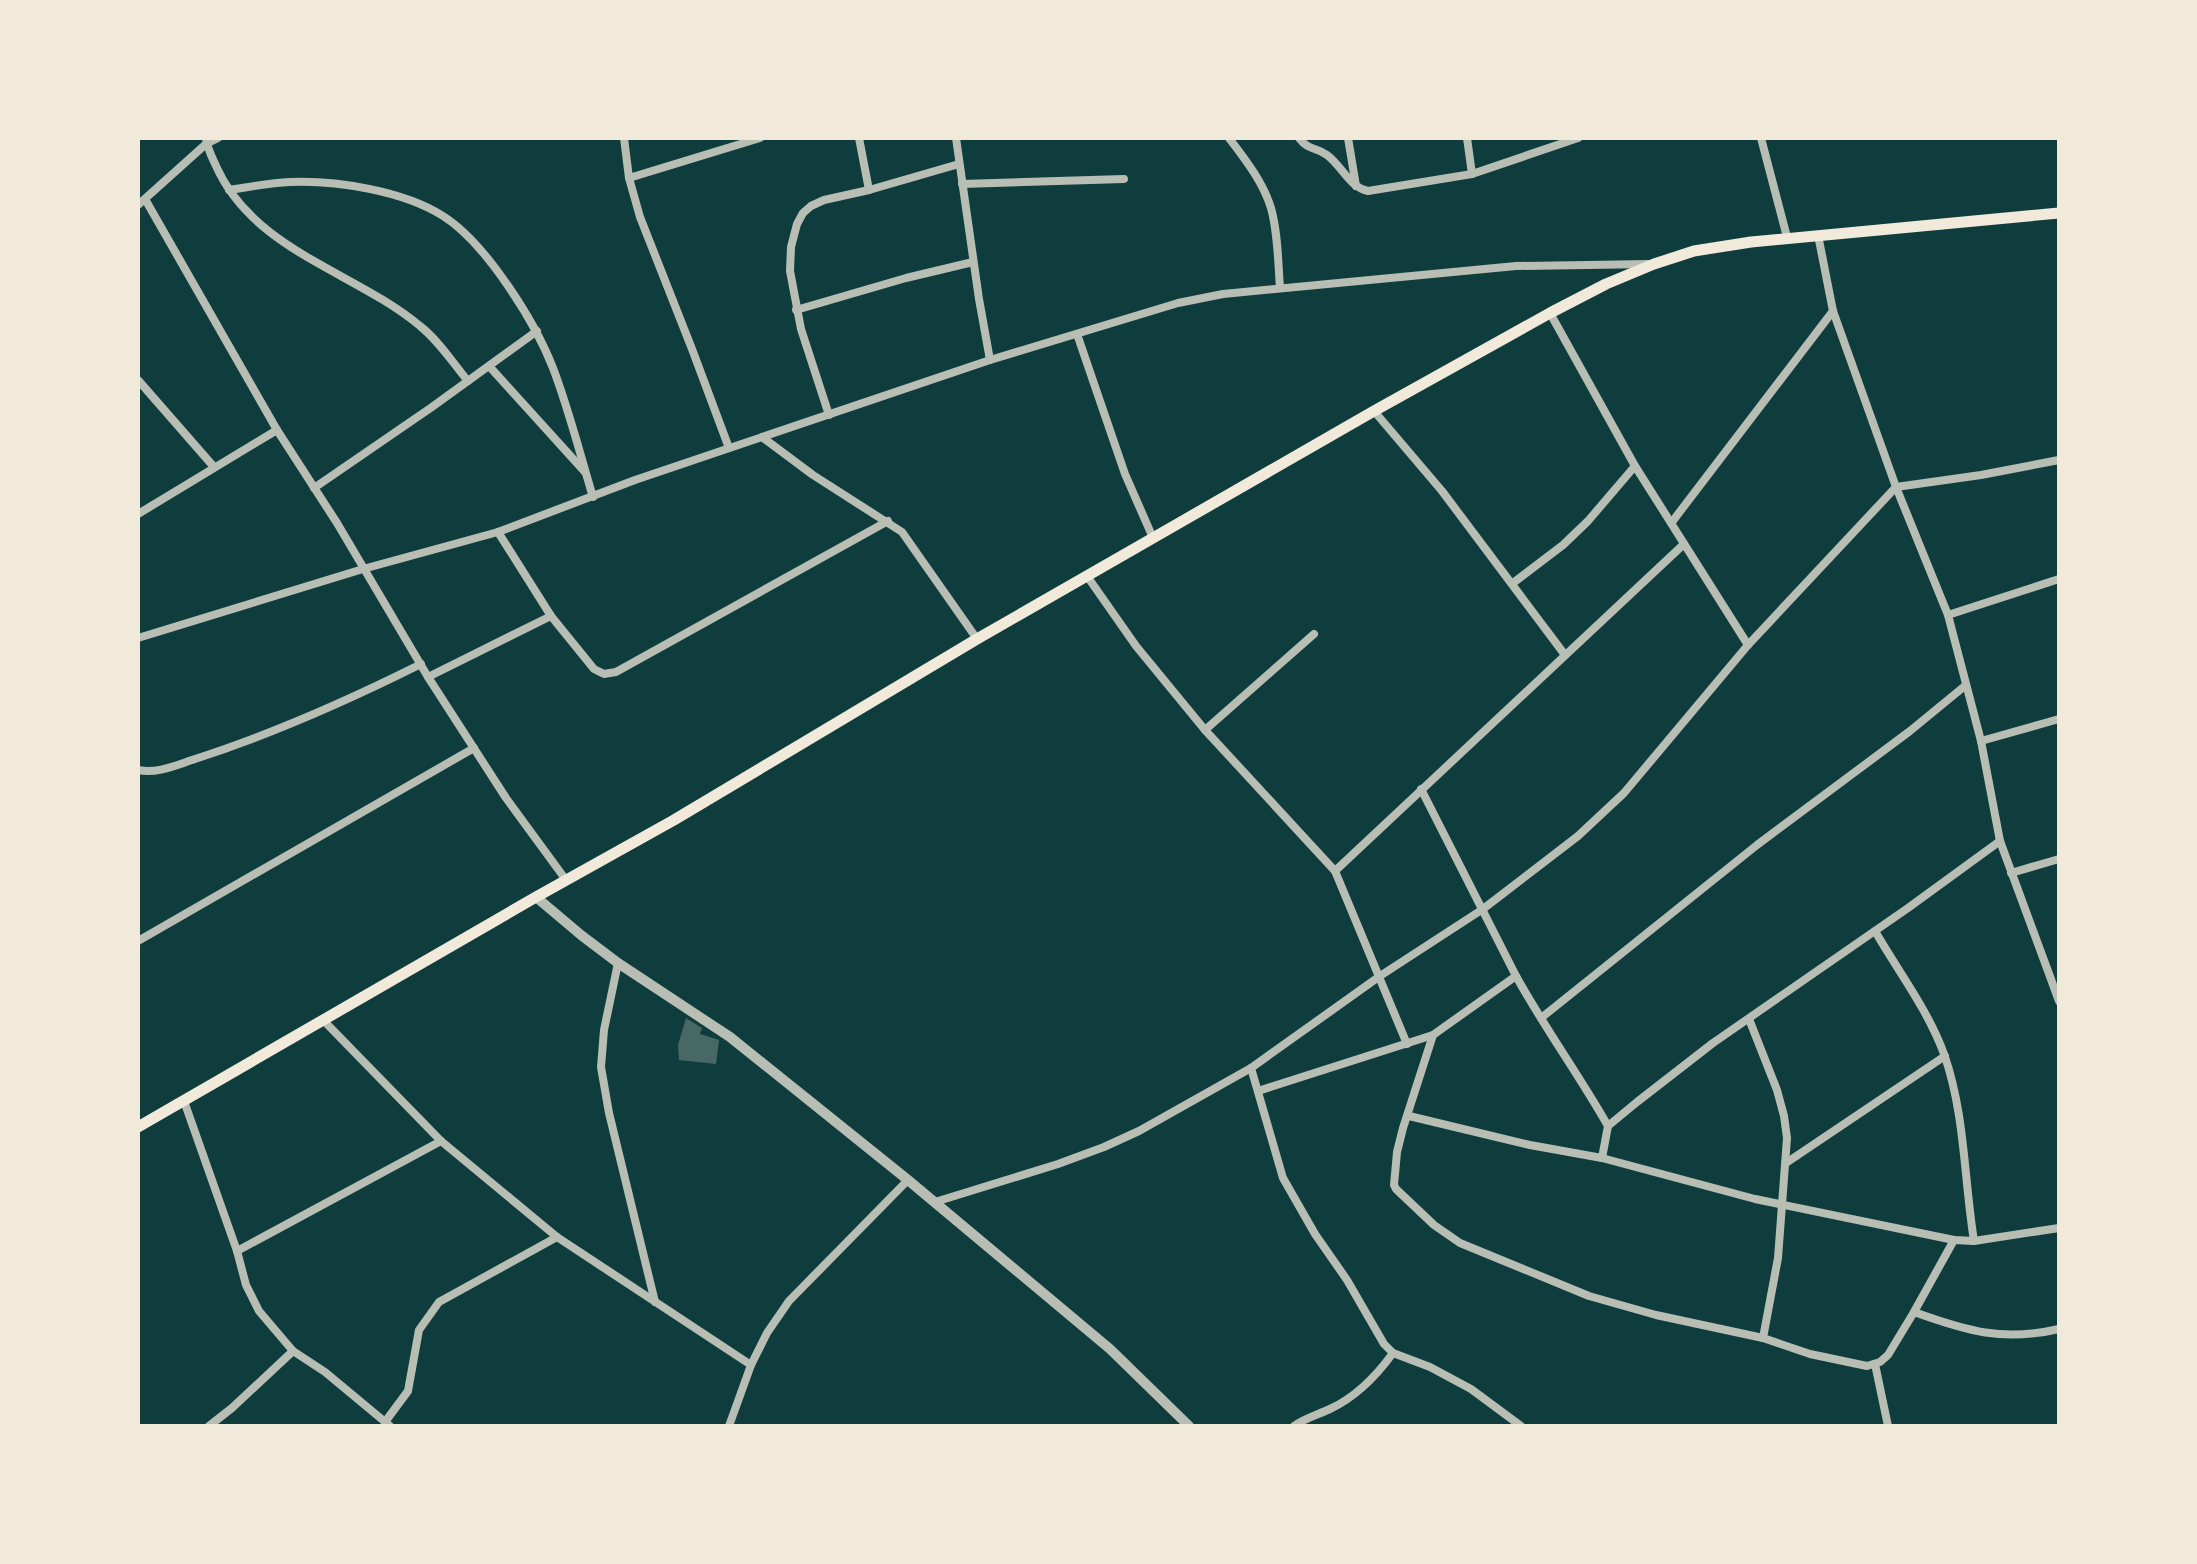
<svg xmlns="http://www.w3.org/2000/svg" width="2197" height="1564" font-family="Manrope,sans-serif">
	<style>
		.building { fill: #486865 }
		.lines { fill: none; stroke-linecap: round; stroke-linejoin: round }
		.minor { stroke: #b8beb3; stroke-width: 8 }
		.tertiary { stroke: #b8beb3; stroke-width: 10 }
		.secondary { stroke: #f1e9da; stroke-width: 11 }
	</style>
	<rect width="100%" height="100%" fill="#0f3d3e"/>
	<path class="building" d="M686 1018 702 1028 700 1034 719 1040 716 1064 679 1060 678 1045Z"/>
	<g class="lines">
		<g class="minor">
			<path d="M206 138C207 148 212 157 216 166 254 251 354 271 420 326 439 341 453 363 468 381"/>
			<path d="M624 138 629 178 640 217 692 349 729 448"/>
			<path d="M859 138 869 190"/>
			<path d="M956 138 979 299 990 360"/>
			<path d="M1229 138C1245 159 1263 182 1271 208 1278 233 1278 262 1280 288"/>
			<path d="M1299 138C1309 151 1316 147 1327 155 1342 166 1349 187 1368 191L1472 174 1578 138"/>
			<path d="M1348 138 1356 186"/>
			<path d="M1467 138 1472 174"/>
			<path d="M1761 138 1787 237"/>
			<path d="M629 178 760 138"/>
			<path d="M962 184 1124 179"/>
			<path d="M229 190C249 187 269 183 290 182 336 180 404 191 443 216 486 243 535 322 553 368 569 410 580 454 593 497"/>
			<path d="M145 199 277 430 337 523 428 677 506 798 566 880"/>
			<path d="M138 205 206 144 218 138"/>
			<path d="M1818 235 1833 311 1896 487 1948 615 1981 741 2000 841 2059 1001"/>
			<path d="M796 310 906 278 973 262"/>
			<path d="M1550 313 1635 466 1748 645"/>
			<path d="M1077 334 1125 474 1153 538"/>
			<path d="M489 366 585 472"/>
			<path d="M138 380 214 467"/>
			<path d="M1374 411 1442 491 1565 655"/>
			<path d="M829 415 801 329 790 271 791 247 797 224 803 213 811 206 824 200 869 190 959 164"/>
			<path d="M762 437 813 475 902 532 977 639"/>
			<path d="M314 488 432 407 537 331"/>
			<path d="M138 514 277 430"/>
			<path d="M1672 522 1833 311"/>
			<path d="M498 532 551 616 594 669 604 674 616 672 888 521"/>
			<path d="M1087 576 1136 646 1205 730 1335 871 1407 1044"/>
			<path d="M1513 583 1563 545 1588 521 1635 466"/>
			<path d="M1948 615 2059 579"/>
			<path d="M138 638 363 569 498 532 635 480 990 360 1178 303 1223 294 1516 266 1649 264"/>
			<path d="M428 677 551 616"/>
			<path d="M1205 730 1314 634"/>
			<path d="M1981 741 2059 719"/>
			<path d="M138 770C156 774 174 766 192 760 270 735 347 701 421 664"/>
			<path d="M1421 789 1516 976C1544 1027 1579 1075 1608 1126"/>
			<path d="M1335 871 1684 544"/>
			<path d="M2011 873 2059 859"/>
			<path d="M1875 931C1898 971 1928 1010 1944 1054 1965 1113 1964 1179 1974 1241"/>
			<path d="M138 941 474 748"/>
			<path d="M618 963 604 1030 601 1067 609 1113 655 1302"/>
			<path d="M1516 976 1433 1035 1403 1128 1397 1152 1394 1185 1396 1189 1434 1225 1460 1243 1589 1296 1656 1315 1763 1338 1810 1354 1867 1366 1880 1362 1888 1355 1914 1312 1954 1240"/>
			<path d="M1541 1018 1757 845 1910 731 1966 685"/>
			<path d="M1749 1019 1777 1090 1784 1116 1787 1138 1778 1258 1763 1338"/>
			<path d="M324 1021 441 1141 557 1237 751 1365"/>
			<path d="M1251 1068 1283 1178 1315 1234 1347 1280 1384 1344 1393 1353 1430 1367 1471 1389 1521 1426"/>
			<path d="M1258 1091 1433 1035"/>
			<path d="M184 1101 237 1251 246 1285 259 1311 293 1351 325 1372 390 1426"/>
			<path d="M1409 1116 1530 1145 1602 1158 1755 1199 1954 1240 1974 1241 2059 1228"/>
			<path d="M1602 1158 1608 1126 1637 1102 1713 1043 1908 908 2000 841"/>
			<path d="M1786 1163 1945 1056"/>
			<path d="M935 1202 1058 1164 1104 1147 1139 1131 1251 1068 1380 976 1483 909 1578 836 1624 793 1748 645 1896 487 1981 475 2059 460"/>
			<path d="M237 1251 441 1141"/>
			<path d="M1914 1312C1967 1331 2003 1342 2059 1329"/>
			<path d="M1875 1364 1888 1426"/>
			<path d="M385 1422 408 1391 419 1330 439 1302 557 1237"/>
			<path d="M209 1426 232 1408 293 1351"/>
			<path d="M729 1426 751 1365 767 1333 789 1301 908 1180"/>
			<path d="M1294 1426C1305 1418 1317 1415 1330 1409 1356 1397 1377 1375 1393 1353"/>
		</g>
		<path class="tertiary" d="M536 897 581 935 618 963 730 1037 908 1180 1110 1349 1189 1426"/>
		<path class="secondary" d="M138 1127 536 897 674 820 977 639 1153 538 1374 411 1550 313 1606 284 1654 264 1694 251 1751 242 2059 213"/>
	</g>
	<rect width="2197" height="1564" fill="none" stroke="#f1e9da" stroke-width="280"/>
</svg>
